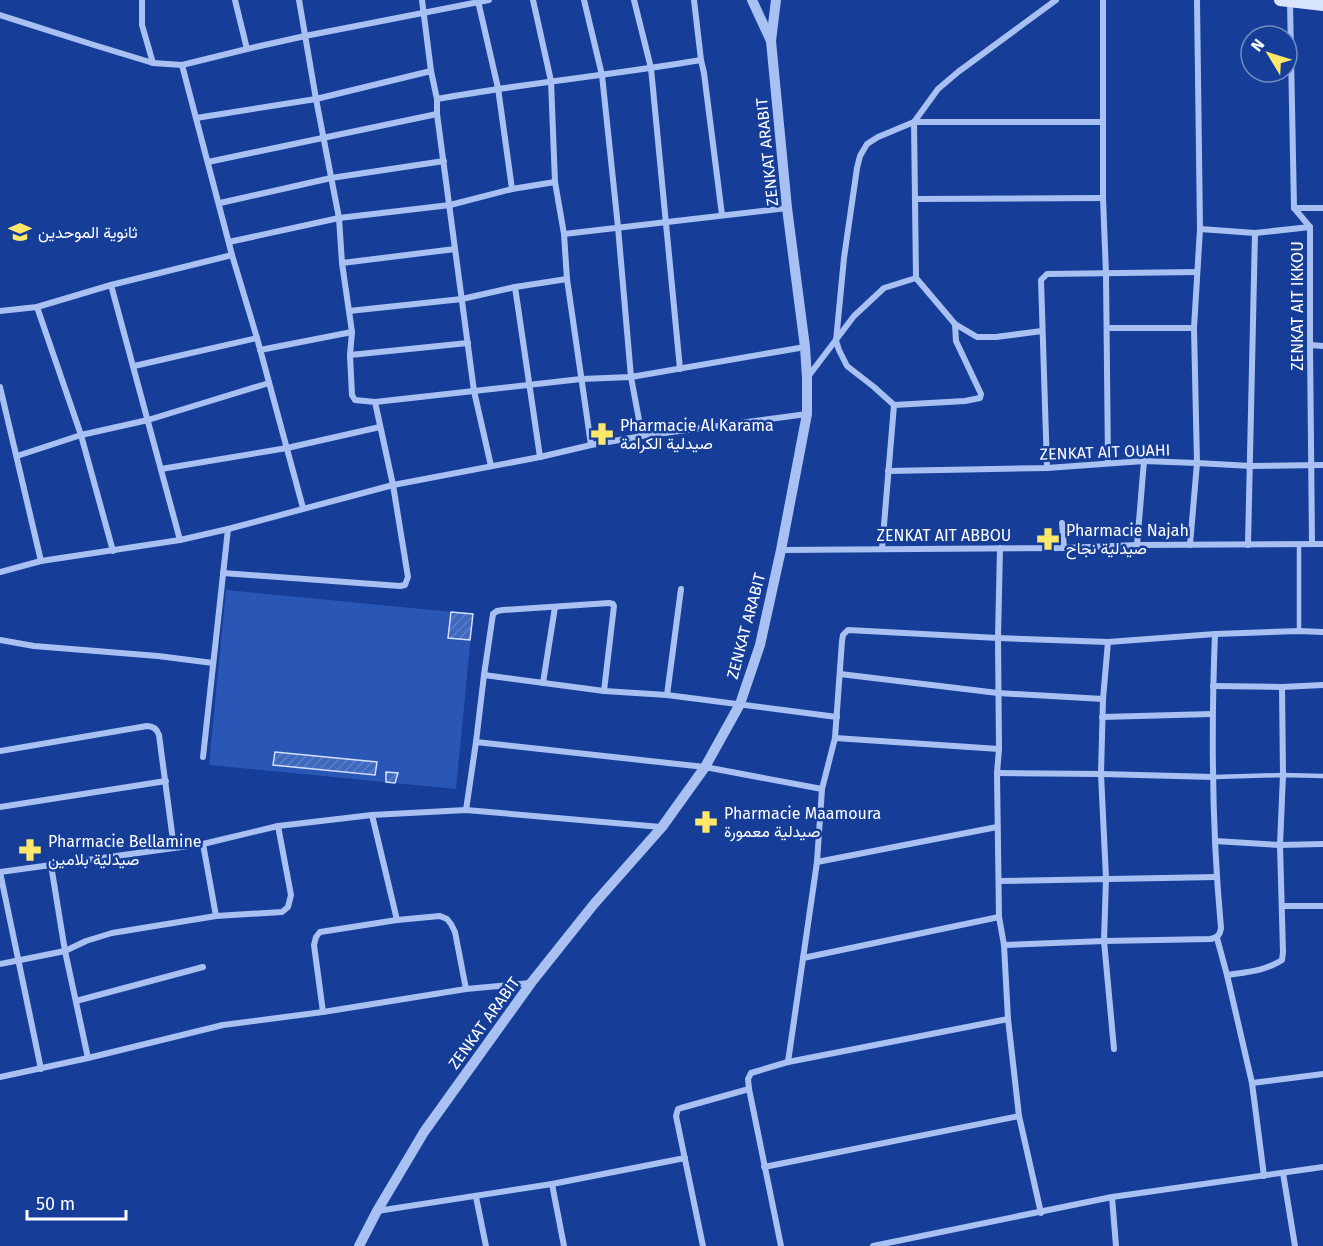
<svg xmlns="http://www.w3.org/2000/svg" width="1323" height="1246" font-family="'Fira Sans',Vazirmatn,sans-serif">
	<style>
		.pitch { fill: #2a57b6 }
		.building { fill: url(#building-hatch); stroke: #d1dffc; stroke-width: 1.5 }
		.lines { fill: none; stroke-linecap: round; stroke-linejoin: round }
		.service { stroke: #a9c1f2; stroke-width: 4.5 }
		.minor { stroke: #a9c1f2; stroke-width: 6 }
		.tertiary { stroke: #a9c1f2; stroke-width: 10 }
		.secondary { stroke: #d8e3fc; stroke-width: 12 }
		.labels { text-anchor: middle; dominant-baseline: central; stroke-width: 5; stroke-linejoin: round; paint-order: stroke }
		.street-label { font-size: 16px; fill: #fff; stroke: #163e98 }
		.poi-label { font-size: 16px; fill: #fff; stroke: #163e98; text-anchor: start }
	</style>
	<defs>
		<pattern id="building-hatch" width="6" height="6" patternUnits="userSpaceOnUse" patternTransform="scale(1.5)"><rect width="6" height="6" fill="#3f68bf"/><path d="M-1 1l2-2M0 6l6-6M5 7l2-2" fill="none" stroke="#5c7fc9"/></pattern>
	</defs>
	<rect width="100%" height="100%" fill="#163e98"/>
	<path class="pitch" d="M226 590 473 614 456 789 209 765Z"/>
	<g class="building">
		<path d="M451 612 473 614 470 640 448 638Z"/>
		<path d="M275 752 377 762 375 775 273 765Z"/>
		<path d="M386 772 398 773 395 783 386 782Z"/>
	</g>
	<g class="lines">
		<g class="service">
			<path d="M1299 631V544"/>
			<path d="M1214 777 1283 775 1323 776"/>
		</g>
		<g class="minor">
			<path d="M142 0V25L153 63"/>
			<path d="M235 0 247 49"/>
			<path d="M422 0 431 71 437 99V114L474 391 491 466"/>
			<path d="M533 0 551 81 555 182 564 234 567 279 591 445"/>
			<path d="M584 0 602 75 618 227 631 377 642 436"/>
			<path d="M634 0 651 68 680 369"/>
			<path d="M694 0 701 60"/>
			<path d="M1103 0V198L1106 274 1108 463"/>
			<path d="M478 1 498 88 512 189"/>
			<path d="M1290 2 1294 208 1310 227V345L1312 544"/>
			<path d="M0 15 94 45 153 63 182 65 247 49 305 36 489 0"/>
			<path d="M182 65 232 255 257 338 303 508"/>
			<path d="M437 99C525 83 613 75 701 60L704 73 722 215"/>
			<path d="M196 118 316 99 431 71"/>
			<path d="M208 162 437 114"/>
			<path d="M915 199 1103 198"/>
			<path d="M220 203 331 178 444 161"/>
			<path d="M1294 208H1323"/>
			<path d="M1200 229 1255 233 1310 227"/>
			<path d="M564 234 787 208"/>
			<path d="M229 242 339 218 450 205 512 189 555 182"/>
			<path d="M342 263 455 249"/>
			<path d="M111 285 180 540"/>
			<path d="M515 287 540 457"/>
			<path d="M37 307 81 435 113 551"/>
			<path d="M0 311 37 307 111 285 232 255"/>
			<path d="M349 311 462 299 515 287 567 279"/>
			<path d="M955 324 956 341 981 394 980 398 965 401 894 405 874 387 847 366 839 350 836 341 844 258 857 168 860 156 867 144 878 137 914 122H1102"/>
			<path d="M1107 328H1194"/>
			<path d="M1042 331 996 337H977L955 324 916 278 914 122 938 89 958 72 1056 0"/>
			<path d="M1310 345 1323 346"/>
			<path d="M260 350 352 332"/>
			<path d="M350 355 468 343"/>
			<path d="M134 366 257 338"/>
			<path d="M807 378 854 316 884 288 916 278"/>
			<path d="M0 387 41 561"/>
			<path d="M375 402 581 379 631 377 805 347"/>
			<path d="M17 456 81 435 148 420 269 383"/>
			<path d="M1047 468 1041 280 1047 274 1197 272"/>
			<path d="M161 469 287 448 380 427"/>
			<path d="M888 471 1047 468 1144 461 1197 463 1251 466 1323 465"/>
			<path d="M1062 523 1064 548"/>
			<path d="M1137 545 1144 461"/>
			<path d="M1190 545 1197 463 1194 328 1200 229 1197 0"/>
			<path d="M1248 545 1255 233"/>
			<path d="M1000 548 998 638 999 749 997 773 999 917 1004 945 1008 1019 1019 1116 1041 1213"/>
			<path d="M882 549 894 405"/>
			<path d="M781 550 1064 548 1137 545 1323 544"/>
			<path d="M0 572 41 561 180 540 228 529 393 485 540 457 591 445 642 436 807 414"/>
			<path d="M223 573 400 586 405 585 408 577 393 485 375 402 355 400 352 395 350 355 352 332 342 263 339 218 316 99 299 0"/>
			<path d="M0 640 34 646 158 656 213 663"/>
			<path d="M1108 642 1103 699 1101 774 1106 878 1104 941 1114 1049"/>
			<path d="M840 674 998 693 1103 699"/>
			<path d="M484 675 604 691 667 695 837 717"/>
			<path d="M543 683 555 607"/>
			<path d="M1213 686 1282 687 1323 685"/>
			<path d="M667 695 681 589"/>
			<path d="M1102 717 1212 714"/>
			<path d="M835 738 999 749"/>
			<path d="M476 742 705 767 822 789"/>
			<path d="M0 751 147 726C153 726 157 729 159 735L174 848"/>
			<path d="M203 757 228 529"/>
			<path d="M997 773 1101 774 1214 777"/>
			<path d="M0 807 166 781"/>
			<path d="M466 810 476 742 484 675 493 614 497 611 503 610 609 603 613 604 614 606 604 691"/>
			<path d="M372 815 397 920"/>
			<path d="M1215 841 1280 845 1323 844"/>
			<path d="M203 844 216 916"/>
			<path d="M817 862 997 827"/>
			<path d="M51 865 65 951 88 1058"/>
			<path d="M0 872 203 844 278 826 372 815 466 810 661 827"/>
			<path d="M0 872 41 1069"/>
			<path d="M999 881 1216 877"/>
			<path d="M1282 906H1323"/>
			<path d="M1217 938 1227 975 1252 1083 1264 1176"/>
			<path d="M1004 945 1104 941 1211 939C1218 937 1220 935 1221 928 1212 831 1211 732 1215 634"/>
			<path d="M803 958 999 917"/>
			<path d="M0 964 65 951 86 941 112 933 216 916 282 912 288 907 291 895 278 826"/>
			<path d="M1227 975C1247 972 1265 971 1282 960L1283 952 1280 845 1283 775 1282 687"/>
			<path d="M76 1001 203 967"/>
			<path d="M323 1012 314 945 316 937 320 932 397 920 440 916 447 919 451 924 455 932 466 989"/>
			<path d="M788 1062 817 862 822 789 835 738 842 641 843 635 848 630 998 638 1108 642 1215 634 1299 631 1323 632"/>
			<path d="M0 1077 88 1058 223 1025 323 1012 466 989 531 983"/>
			<path d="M1252 1083 1323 1074"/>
			<path d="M764 1167 1019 1116"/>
			<path d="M1283 1173 1295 1246"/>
			<path d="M552 1184 564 1246"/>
			<path d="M476 1197 486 1246"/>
			<path d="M1112 1197 1116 1246"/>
			<path d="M377 1211 552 1184 685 1158"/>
			<path d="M703 1246 676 1116 678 1109 681 1108 749 1089"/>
			<path d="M781 1246 749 1089 748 1079 751 1073 788 1062 1008 1019"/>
			<path d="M873 1246 1112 1197 1323 1167"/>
		</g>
		<g class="tertiary">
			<path d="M752 0 771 41"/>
			<path d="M359 1246 377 1211 424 1132 531 983 594 904 662 827 705 767 740 704 760 645 781 550 807 414V378L805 347 787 208 771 41 776 0"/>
		</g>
		<path class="secondary" d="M1280 0 1323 5"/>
	</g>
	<defs>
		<g id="school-bare" transform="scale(1.8)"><path d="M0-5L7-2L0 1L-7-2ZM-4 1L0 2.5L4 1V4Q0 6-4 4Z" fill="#ffe76a" stroke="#163e98" stroke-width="2.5" paint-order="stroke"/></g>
		<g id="pharmacy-bare" transform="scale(1.8)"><path d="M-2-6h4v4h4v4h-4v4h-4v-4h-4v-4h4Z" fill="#ffe76a" stroke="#163e98" stroke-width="2.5" paint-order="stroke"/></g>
	</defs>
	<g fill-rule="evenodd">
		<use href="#school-bare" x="20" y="232"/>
		<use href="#pharmacy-bare" x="602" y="434"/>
		<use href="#pharmacy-bare" x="1048" y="539"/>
		<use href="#pharmacy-bare" x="706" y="822"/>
		<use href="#pharmacy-bare" x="30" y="850"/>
	</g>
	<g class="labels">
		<g class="street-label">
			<text transform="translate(767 152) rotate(-96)">ZENKAT ARABIT</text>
			<text transform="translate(1297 306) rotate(-90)">ZENKAT AIT IKKOU</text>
			<text transform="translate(1105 452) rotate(-2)">ZENKAT AIT OUAHI</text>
			<text x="944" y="535">ZENKAT AIT ABBOU</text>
			<text transform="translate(746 626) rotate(-75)">ZENKAT ARABIT</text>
			<text transform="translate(484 1023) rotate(-54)">ZENKAT ARABIT</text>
		</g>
		<g class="poi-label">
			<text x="38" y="232">ثانوية الموحدين</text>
			<text x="620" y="425">Pharmacie Al Karama<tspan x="620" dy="18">صيدلية الكرامة</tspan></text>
			<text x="1066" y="530">Pharmacie Najah<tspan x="1066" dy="18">صيدلية نجاح</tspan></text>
			<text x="724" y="813">Pharmacie Maamoura<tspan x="724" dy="18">صيدلية معمورة</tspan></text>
			<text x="48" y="841">Pharmacie Bellamine<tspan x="48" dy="18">صيدلية بلامين</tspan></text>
		</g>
	</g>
	<g transform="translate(1269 54) rotate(308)"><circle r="28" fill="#163e98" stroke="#738bc1" stroke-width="1.5"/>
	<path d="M0-4.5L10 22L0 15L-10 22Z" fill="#ffe76a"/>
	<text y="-9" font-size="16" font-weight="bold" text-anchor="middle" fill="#ffffff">N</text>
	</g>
	<path d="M27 1210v9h99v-9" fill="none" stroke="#ffffff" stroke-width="3"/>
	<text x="36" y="1210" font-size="18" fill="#ffffff" stroke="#163e98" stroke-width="4.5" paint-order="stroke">50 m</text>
</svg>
